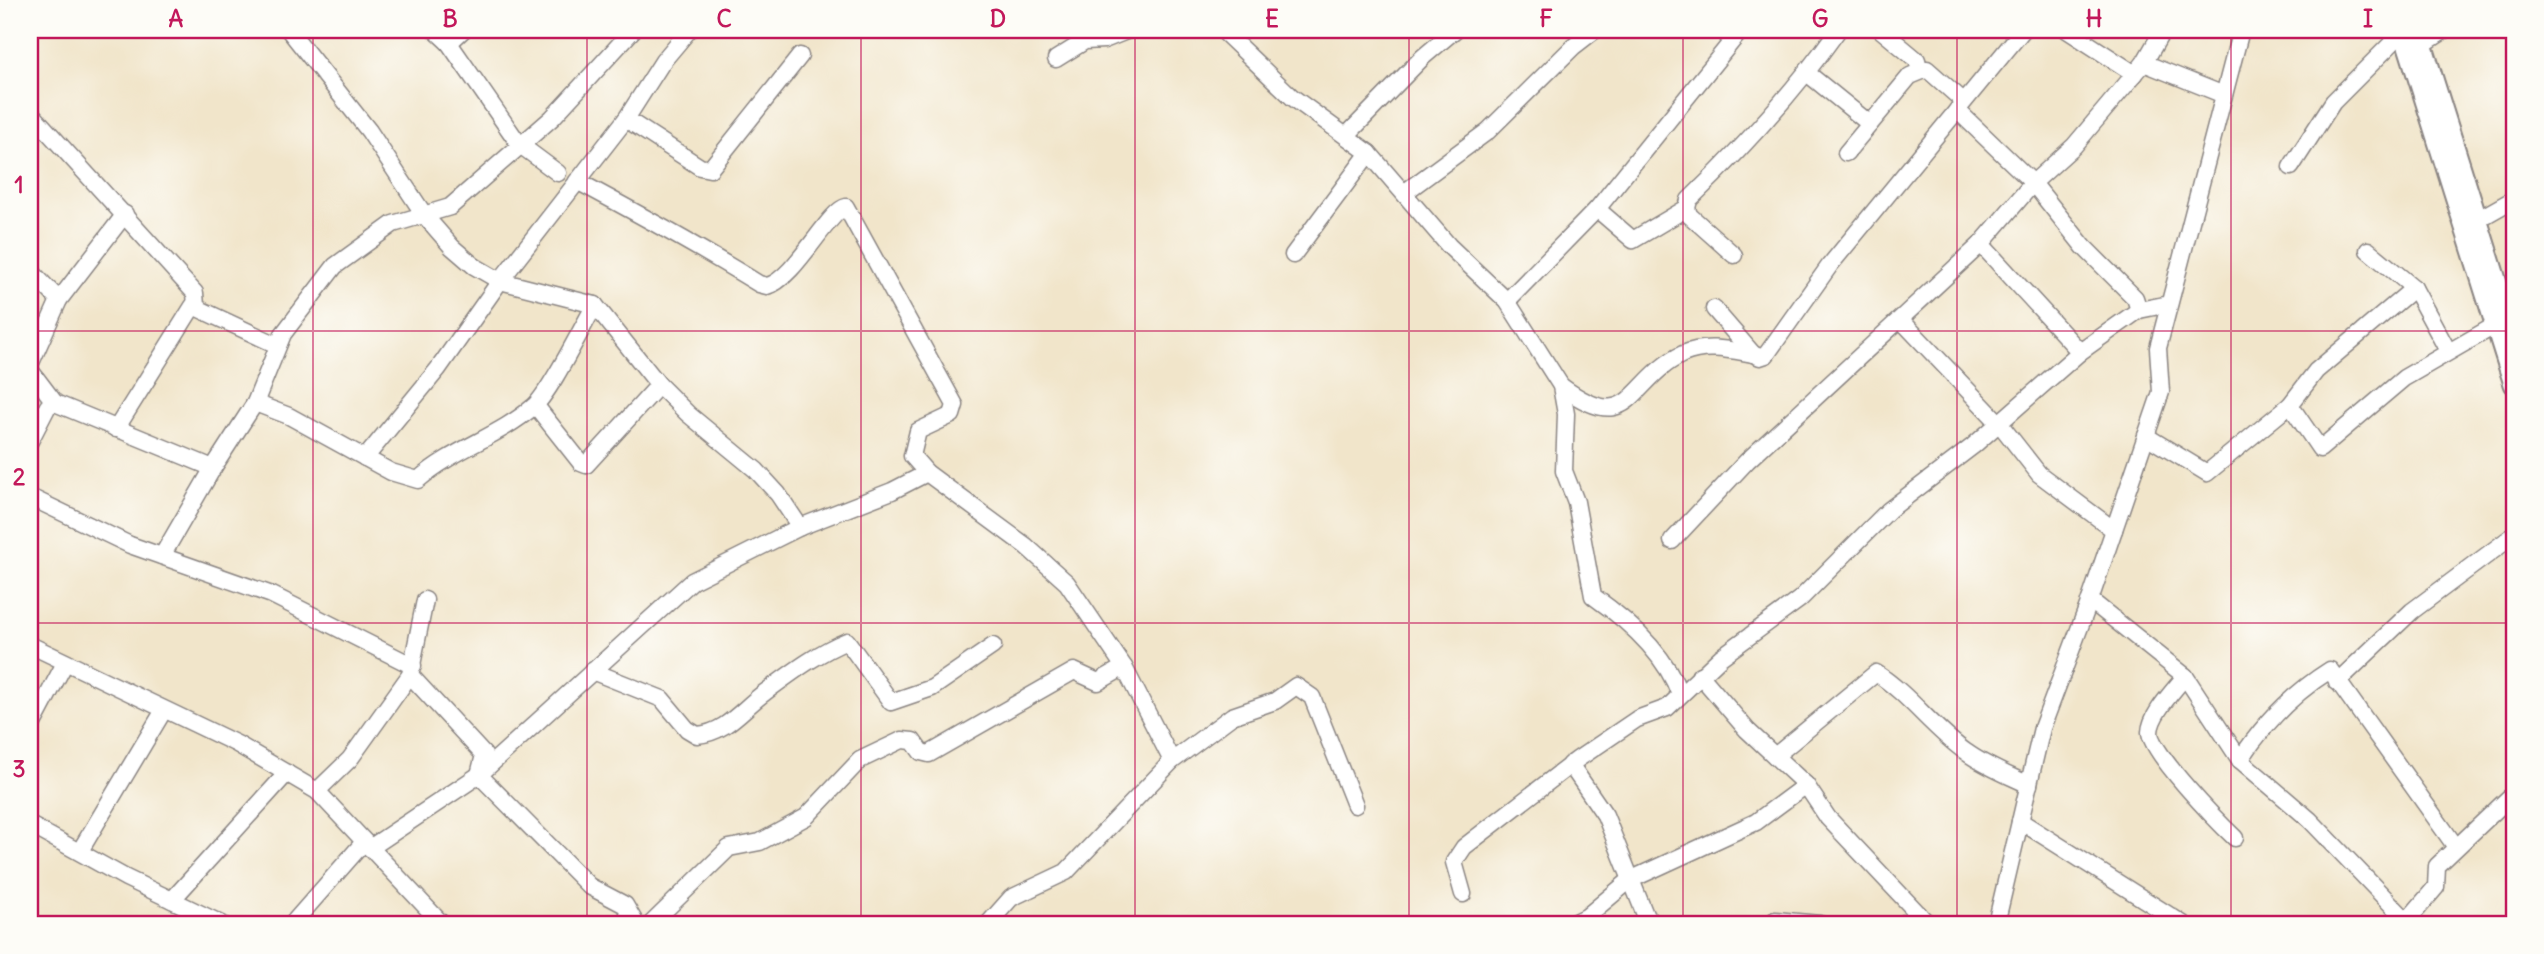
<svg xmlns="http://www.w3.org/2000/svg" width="2544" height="954" font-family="Delius,sans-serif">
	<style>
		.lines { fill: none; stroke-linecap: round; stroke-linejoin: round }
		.minor-casing { stroke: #8a8482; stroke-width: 19 }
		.major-casing { stroke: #8a8482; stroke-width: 23 }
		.minor { stroke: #fff; stroke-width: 16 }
		.major { stroke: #fff; stroke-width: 19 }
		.grid { fill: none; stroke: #c2185b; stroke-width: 2; stroke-opacity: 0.55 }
		.neatline { fill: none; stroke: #c2185b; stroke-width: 2.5 }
		.grid-label { font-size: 23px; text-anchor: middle; font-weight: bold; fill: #c2185b }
	</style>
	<rect width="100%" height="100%" fill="#fdfcf7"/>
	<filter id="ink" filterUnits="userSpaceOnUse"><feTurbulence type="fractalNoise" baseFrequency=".0143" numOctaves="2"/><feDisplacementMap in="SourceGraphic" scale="14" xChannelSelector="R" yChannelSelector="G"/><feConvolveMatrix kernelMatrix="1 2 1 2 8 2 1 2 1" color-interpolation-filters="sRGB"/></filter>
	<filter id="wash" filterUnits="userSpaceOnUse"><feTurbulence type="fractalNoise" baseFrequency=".00686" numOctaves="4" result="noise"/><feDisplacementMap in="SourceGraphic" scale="28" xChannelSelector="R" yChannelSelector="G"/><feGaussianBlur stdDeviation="1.57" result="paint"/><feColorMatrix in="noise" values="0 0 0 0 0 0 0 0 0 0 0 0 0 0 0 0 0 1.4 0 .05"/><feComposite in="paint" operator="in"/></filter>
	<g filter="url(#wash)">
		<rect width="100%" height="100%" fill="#f1e5ca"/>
	</g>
	<g filter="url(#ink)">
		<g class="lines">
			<g class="minor-casing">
				<g id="minor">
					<path d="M289 30 369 131 425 216 452 247 474 266 500 281 595 305 659 385 688 414 756 470 778 494 800 527"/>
					<path d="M435 30 449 43 519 144 558 173"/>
					<path d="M1222 30 1292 97 1369 153 1449 246 1507 301 1561 386 1566 414 1564 471 1576 502 1593 596C1627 620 1666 654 1680 695"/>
					<path d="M1881 30 1917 60 1920 71"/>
					<path d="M2067 30 2135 74"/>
					<path d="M449 43 463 30"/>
					<path d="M2422 45 2445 30"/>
					<path d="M1056 59 1085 41 1104 40 1129 30"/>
					<path d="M2144 63 2224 95"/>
					<path d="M1807 73 1870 124"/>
					<path d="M1957 110 2033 183 2084 247 2135 298 2139 310"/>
					<path d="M30 112 195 293 196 306"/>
					<path d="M626 119 700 167 710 169 800 56"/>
					<path d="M1346 136 1423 57 1455 30"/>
					<path d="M1846 153 1910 76 1927 69 1962 100"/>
					<path d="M2291 167 2333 102 2404 31"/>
					<path d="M577 181C639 214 699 247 759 284L767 286C794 280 829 210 846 207L955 405 952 415 918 431 912 456 927 473 1026 546 1067 583 1124 667 1172 761"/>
					<path d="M1404 193 1488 131 1573 47 1595 30"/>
					<path d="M1597 209 1633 240 1687 208"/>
					<path d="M2477 220 2514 199"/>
					<path d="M1981 244 2080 352"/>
					<path d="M2368 250 2414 288 2448 351"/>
					<path d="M1293 255 1369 153"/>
					<path d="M1734 255 1689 215 1687 208 1689 200C1744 147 1794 92 1838 30"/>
					<path d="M30 270 59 300"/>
					<path d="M2414 288 2316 371 2290 405 2320 449 2404 378 2494 326"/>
					<path d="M1507 301 1597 209 1741 30"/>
					<path d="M1714 309 1753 354 1760 357 1766 355 1830 265 2023 30"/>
					<path d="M1901 320 1999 423 2039 474 2114 530"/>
					<path d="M30 365 59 300 125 214"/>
					<path d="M30 370 55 403"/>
					<path d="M1561 386C1633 439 1627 381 1683 354 1706 344 1730 350 1753 354"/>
					<path d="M255 403 289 416 391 472 418 480C453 449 498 437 533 407 549 395 582 327 595 305"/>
					<path d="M536 406 581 463 586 465 659 385"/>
					<path d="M116 429 193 306 277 345"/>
					<path d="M2146 436 2207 473 2290 405"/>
					<path d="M30 441 48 406 55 403 213 468 162 556"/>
					<path d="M365 458 438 369 500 281 626 119 663 61 689 30"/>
					<path d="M213 468 255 403 283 334 335 266 393 224 450 207 552 118 633 30"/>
					<path d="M30 497 130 545 272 595 413 666"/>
					<path d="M1672 541 1747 461 1981 244 2033 183 2074 146 2144 63 2163 30"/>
					<path d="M2090 600 2185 676 2240 760 2310 820 2407 921 2436 887 2437 866 2514 793"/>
					<path d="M30 645 237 744 317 791 442 924"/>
					<path d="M592 671 662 699 687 729 697 735C726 733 742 709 764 693 790 674 817 653 847 641L891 702 932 688 993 646"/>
					<path d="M410 675 484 755 479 775 589 886 625 905 636 924"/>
					<path d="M1700 675 1747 730 1806 785 1828 818 1928 924"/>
					<path d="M2185 676C2174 691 2151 713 2150 732 2150 752 2218 822 2235 838"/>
					<path d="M2337 682 2412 611 2514 535"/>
					<path d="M30 729 65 663"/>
					<path d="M1775 756 1876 673C1910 695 1933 729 1966 752 1985 766 2008 775 2029 785"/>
					<path d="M2240 760C2264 723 2292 694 2330 670L2456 847"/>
					<path d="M1570 764 1605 815 1646 917 1654 924"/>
					<path d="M317 791 350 759 410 675 425 600"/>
					<path d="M2020 821 2183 924"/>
					<path d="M30 825 126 878 222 924"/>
					<path d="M370 848 479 775 692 581 800 527 892 491 927 473"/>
					<path d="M80 851 164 710"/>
					<path d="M1463 894 1454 862 1464 847 1578 759 1637 719 1667 708 1721 657 1800 599 1889 510 1973 446 2080 352 2139 310 2169 304"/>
					<path d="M172 900 287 773"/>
					<path d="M1775 920 1820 924"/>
					<path d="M292 924 364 842"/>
					<path d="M651 924 729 848 760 842 806 817 860 760 902 740 913 741 921 752 929 754 1074 671 1098 682 1124 667"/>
					<path d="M988 924 1011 898 1066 872 1172 761 1232 716 1275 701 1296 686 1312 697 1355 805"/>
					<path d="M1572 924 1586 917 1630 880 1756 822 1806 785"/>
					<path d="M1903 924 1919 914"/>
					<path d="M1996 924 2042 728 2090 600 2161 392 2158 348 2241 30"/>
				</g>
			</g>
			<g class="major-casing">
				<g id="major">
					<path d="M2403 30 2514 384"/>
					<path d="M2418 31 2514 337"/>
				</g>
			</g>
			<use href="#minor" class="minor"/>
			<use href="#major" class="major"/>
		</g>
	</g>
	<path class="grid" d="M313 30V924M587 30V924M861 30V924M1135 30V924M1409 30V924M1683 30V924M1957 30V924M2231 30V924M30 331H2514M30 623H2514"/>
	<rect width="2544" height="954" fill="none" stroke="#fdfcf7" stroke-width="77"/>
	<rect x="38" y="38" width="2468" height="878" class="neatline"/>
	<g class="grid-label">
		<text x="176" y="27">A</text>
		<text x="450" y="27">B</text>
		<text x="724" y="27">C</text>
		<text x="998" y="27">D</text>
		<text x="1272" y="27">E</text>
		<text x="1546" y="27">F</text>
		<text x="1820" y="27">G</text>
		<text x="2094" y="27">H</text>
		<text x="2368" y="27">I</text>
		<text x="19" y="193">1</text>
		<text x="19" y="485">2</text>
		<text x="19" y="777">3</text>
	</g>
</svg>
